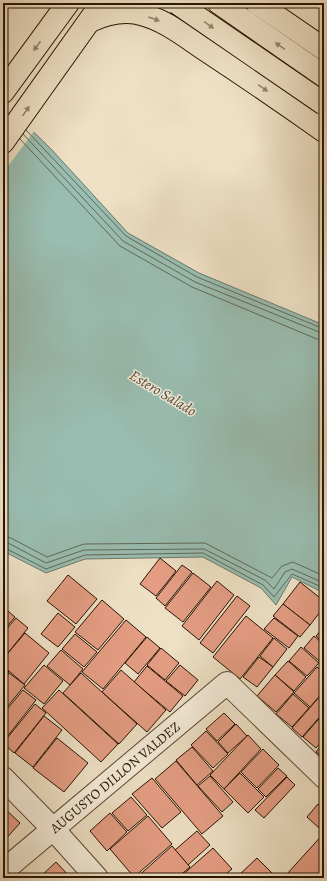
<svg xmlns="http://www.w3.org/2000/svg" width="327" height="881" font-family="Alegreya,serif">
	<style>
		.water { fill: #99bdb1; stroke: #6c796a }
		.pier { fill: #eee0c5 }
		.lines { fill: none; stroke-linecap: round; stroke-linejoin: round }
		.shore { stroke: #606858; stroke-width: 1 }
		.building { fill: #e49d83; stroke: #281300 }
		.minor-casing { stroke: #5a4631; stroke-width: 24 }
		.major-casing { stroke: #281300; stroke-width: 24 }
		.minor { stroke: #f4ebd9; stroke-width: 22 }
		.major { stroke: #eee0c5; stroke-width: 22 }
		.major-bridge-casing { stroke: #281300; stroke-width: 24; stroke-linecap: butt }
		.major-bridge { stroke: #eee0c5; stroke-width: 22 }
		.oneway { fill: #95846c }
		.labels { text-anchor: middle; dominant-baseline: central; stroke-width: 3; stroke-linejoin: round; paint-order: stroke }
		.street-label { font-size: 14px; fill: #281300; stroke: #f4ebd9 }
		.water-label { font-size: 15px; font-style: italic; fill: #504e3e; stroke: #f4ebd9 }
	</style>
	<rect width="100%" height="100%" fill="#eee0c5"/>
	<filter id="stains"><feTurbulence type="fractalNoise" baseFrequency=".005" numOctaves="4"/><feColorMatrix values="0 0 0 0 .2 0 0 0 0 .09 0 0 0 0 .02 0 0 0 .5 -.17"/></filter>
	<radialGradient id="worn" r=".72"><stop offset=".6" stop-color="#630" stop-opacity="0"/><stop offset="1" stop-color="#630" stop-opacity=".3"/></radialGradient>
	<path class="water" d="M3 102 52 150 128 233 199 273 324 325V593L292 577 276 605 261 588 203 557 85 559 46 573 3 551Z"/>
	<path class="pier" d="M3 100 35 130 3 173Z"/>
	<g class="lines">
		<g class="shore">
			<path d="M26 130 126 236 197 277 324 329"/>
			<path d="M23 134 123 241 195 282 324 334"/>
			<path d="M20 139 120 246 192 287 317 339 324 340"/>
			<path d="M3 536 11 538 47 557 84 544 205 543 272 578 282 566 293 562 324 576"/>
			<path d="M3 542 8 543 46 563 84 550 204 549 265 580 274 589 285 572 292 569 324 583"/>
			<path d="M3 547 46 569 85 555 203 553 263 585 274 597 292 574 324 588"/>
		</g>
	</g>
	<g class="building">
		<path d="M160 558 176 571 156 596 140 584Z"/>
		<path d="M182 565 192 572 165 606 156 598Z"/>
		<path d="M193 573 211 587 183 622 165 608Z"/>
		<path d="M68 575 97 599 76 624 47 601Z"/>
		<path d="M217 581 234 595 199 640 182 626Z"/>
		<path d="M300 582 324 601V607L310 625 283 604Z"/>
		<path d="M237 596 250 606 213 653 200 643Z"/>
		<path d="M102 600 124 619 98 650 75 632Z"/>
		<path d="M283 604 310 625 300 637 273 616Z"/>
		<path d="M3 607 15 617 3 631Z"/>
		<path d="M58 613 75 627 58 647 41 634Z"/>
		<path d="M246 616 273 638 240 679 213 657Z"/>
		<path d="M16 618 28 628 3 659V633Z"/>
		<path d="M274 618 298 636 289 648 264 629Z"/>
		<path d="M126 620 146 637 103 689 82 672Z"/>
		<path d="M324 627V643L316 636Z"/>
		<path d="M25 633 49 653 24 684 3 666V659Z"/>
		<path d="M75 634 97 652 84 667 62 649Z"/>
		<path d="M314 636 324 645V665L304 648Z"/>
		<path d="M147 637 160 648 138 674 125 663Z"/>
		<path d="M274 638 287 649 273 667 260 656Z"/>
		<path d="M301 647 319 663 307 676 289 661Z"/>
		<path d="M161 648 179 663 165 680 147 665Z"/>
		<path d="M61 650 83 669 70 685 47 666Z"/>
		<path d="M259 657 273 667 257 687 243 677Z"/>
		<path d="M288 661 306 677 294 691 275 675Z"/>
		<path d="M44 665 63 681 44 704 24 688Z"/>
		<path d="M180 665 198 680 185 696 166 681Z"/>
		<path d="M147 666 183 696 170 712 134 682Z"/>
		<path d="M3 667 9 672 3 679Z"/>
		<path d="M317 667 324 673V691L310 707 294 693Z"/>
		<path d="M121 670 166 710 147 732 102 692Z"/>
		<path d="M9 673 25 685 3 712V681Z"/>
		<path d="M81 673 137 724 119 744 63 693Z"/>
		<path d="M275 675 294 692 276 712 257 696Z"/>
		<path d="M23 690 36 700 3 742V714Z"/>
		<path d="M59 690 118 744 101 762 42 708Z"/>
		<path d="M293 694 309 708 292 727 276 714Z"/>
		<path d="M321 695 324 698V712L302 737 292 728Z"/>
		<path d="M35 704 46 713 14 753 3 743Z"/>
		<path d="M224 713 235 724 217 741 206 729Z"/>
		<path d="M324 713V739L316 748 303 737Z"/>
		<path d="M44 716 62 730 33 767 15 753Z"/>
		<path d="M236 724 247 736 228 753 218 742Z"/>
		<path d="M206 731 228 754 213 768 191 745Z"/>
		<path d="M248 735 261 749 224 789 210 775Z"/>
		<path d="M57 738 88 763 64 792 33 768Z"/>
		<path d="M324 742V758L316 752Z"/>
		<path d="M192 747 213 771 197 785 176 760Z"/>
		<path d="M263 749 279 765 257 788 241 772Z"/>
		<path d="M176 761 223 816 202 834 155 779Z"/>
		<path d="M278 768 287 776 266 797 258 789Z"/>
		<path d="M240 773 264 797 248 813 224 789Z"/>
		<path d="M210 776 233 802 222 812 198 786Z"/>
		<path d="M287 777 295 785 264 818 255 810Z"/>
		<path d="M152 778 181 812 162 828 132 794Z"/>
		<path d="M131 797 147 815 128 831 112 813Z"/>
		<path d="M318 804 324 809V822L319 828 307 817Z"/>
		<path d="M3 807 20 823 3 842Z"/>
		<path d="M110 813 127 832 107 851 90 831Z"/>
		<path d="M148 816 172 844 134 877 110 849Z"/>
		<path d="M197 831 210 845 188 865 175 850Z"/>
		<path d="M324 833V877L292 878 287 874Z"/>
		<path d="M172 846 190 867 177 878H136Z"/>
		<path d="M213 848 232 869 221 878H179Z"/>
		<path d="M257 858 277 878H240L238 876Z"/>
		<path d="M56 862 71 878H39Z"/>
	</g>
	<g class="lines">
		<g class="minor-casing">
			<g id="minor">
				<path d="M3 778 54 830 97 878"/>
				<path id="s1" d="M3 871 227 683 324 777"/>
			</g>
		</g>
		<g class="major-casing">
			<g id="major">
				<path d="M219 3 324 76"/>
				<path d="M257 3 324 49"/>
				<path d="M90 21C105 14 120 10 137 13 161 18 181 33 201 47 242 74 283 102 324 131"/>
				<path d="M3 92 68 3"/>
				<path d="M3 142 97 10"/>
			</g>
		</g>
		<use href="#minor" class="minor"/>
		<use href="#major" class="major"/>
		<g class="major-bridge-casing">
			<path id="major-bridge" d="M177 3 324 104"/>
		</g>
		<use href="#major-bridge" class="major-bridge"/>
	</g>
	<defs><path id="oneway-solid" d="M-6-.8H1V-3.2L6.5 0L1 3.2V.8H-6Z"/></defs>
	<g class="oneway">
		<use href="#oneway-solid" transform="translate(154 19) rotate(20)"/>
		<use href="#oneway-solid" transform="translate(209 25) rotate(35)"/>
		<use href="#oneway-solid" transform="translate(37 46) rotate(126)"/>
		<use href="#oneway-solid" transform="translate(280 46) rotate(-145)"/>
		<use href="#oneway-solid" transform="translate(263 88) rotate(35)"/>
		<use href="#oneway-solid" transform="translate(26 111) rotate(-55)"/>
	</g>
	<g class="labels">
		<g class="street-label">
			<text stroke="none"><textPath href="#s1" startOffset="146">AUGUSTO DILLON VALDEZ</textPath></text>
		</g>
		<g class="water-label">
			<text transform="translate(163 393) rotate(31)">Estero Salado</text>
		</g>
	</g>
	<rect width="327" height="881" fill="none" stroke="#eee0c5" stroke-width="16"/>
	<rect x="4" y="4" width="319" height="873" fill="none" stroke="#281300" stroke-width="2"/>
	<rect x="8" y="8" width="311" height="865" fill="none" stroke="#281300"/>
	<rect width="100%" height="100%" filter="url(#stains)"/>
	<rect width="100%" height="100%" fill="url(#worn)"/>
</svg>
